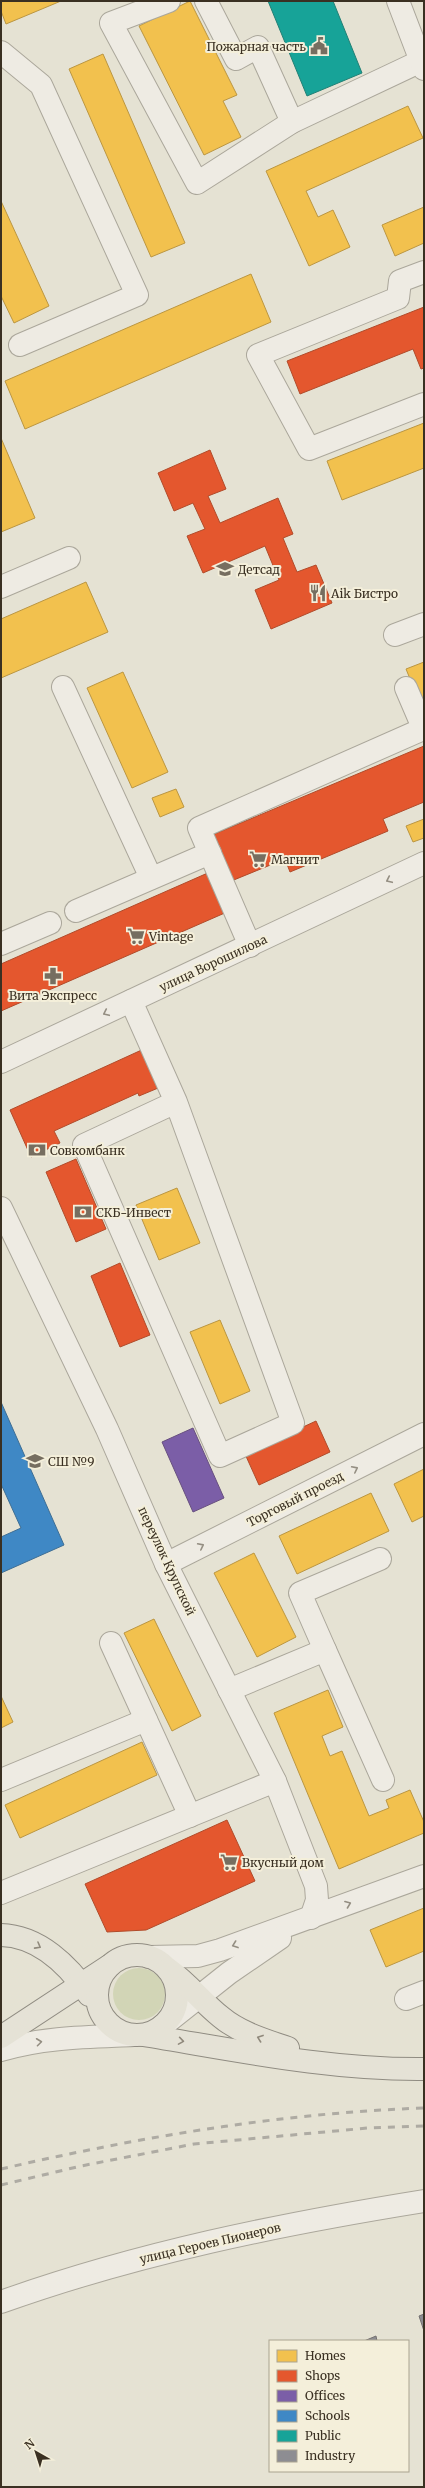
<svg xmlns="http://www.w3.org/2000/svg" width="425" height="2488" font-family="Merriweather,serif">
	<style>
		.green { fill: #d2d5b6 }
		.homes { fill: #f2c14e; stroke: #bb9641 }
		.shops { fill: #e4572e; stroke: #b14b2a }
		.offices { fill: #7b5ea7; stroke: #68507f }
		.schools { fill: #3f88c5; stroke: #3e6e94 }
		.public { fill: #17a398; stroke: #228075 }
		.industry { fill: #8d8d92; stroke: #747170 }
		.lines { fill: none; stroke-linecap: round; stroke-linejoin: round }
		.minor-casing { stroke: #aba79b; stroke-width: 24 }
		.major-casing { stroke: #908c82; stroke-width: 24 }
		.minor { stroke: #eeebe3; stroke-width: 22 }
		.major { stroke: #e5e2d6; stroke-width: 22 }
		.rail { stroke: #aeaba3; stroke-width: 3; stroke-dasharray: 7 7; stroke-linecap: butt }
		.oneway { stroke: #948e82 }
		.oneway2 { stroke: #90897c }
		.labels { text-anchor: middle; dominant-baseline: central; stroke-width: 4; stroke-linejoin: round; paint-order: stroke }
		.poi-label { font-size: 12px; fill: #3a3022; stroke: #f4efda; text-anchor: start }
		.street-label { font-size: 12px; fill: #3a3022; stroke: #f4efda }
	</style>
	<rect width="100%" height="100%" fill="#e5e2d3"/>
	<circle class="green" cx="139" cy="1994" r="26"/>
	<g class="homes">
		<path d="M1 1H61L6 24 1 11Z"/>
		<path d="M190 1 237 95 223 101 241 137 204 155 139 26Z"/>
		<path d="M103 54 185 243 151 257 69 69Z"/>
		<path d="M408 106 423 138 306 191 318 217 333 210 350 247 309 266 266 171Z"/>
		<path d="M1 201 49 306 14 323 1 296Z"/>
		<path d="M424 207V243L395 256 382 225Z"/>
		<path d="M251 274 271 322 25 429 5 381Z"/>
		<path d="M424 423V468L342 500 327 461Z"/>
		<path d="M1 438 35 518 1 532Z"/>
		<path d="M86 582 108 632 1 678V619Z"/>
		<path d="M424 662V713L406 669Z"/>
		<path d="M123 672 168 772 132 788 87 688Z"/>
		<path d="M176 789 184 807 160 817 152 798Z"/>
		<path d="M424 819V838L413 842 406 826Z"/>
		<path d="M177 1188 200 1243 159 1260 136 1205Z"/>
		<path d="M220 1320 250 1391 220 1404 190 1332Z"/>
		<path d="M424 1469V1516L412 1522 394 1484Z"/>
		<path d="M371 1493 389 1531 297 1574 279 1536Z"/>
		<path d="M254 1553 296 1637 257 1657 214 1573Z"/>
		<path d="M154 1619 201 1716 172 1731 124 1633Z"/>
		<path d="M328 1690 343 1727 322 1736 330 1756 342 1751 369 1816 389 1808 386 1800 410 1790 424 1822V1833L339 1869 274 1713Z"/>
		<path d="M1 1696 13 1722 1 1728Z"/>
		<path d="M142 1742 157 1775 20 1838 5 1805Z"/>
		<path d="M424 1908V1951L386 1967 370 1930Z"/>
	</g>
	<g class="shops">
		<path d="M424 307V368L421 369 413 349 300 394 287 361Z"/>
		<path d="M210 450 226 489 208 496 220 523 278 498 293 534 283 538 297 572 316 565 332 603 271 629 255 590 279 580 265 546 203 573 187 536 205 529 193 503 174 511 158 473Z"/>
		<path d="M424 746V802L383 819 388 831 290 872 285 859 224 884 205 838Z"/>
		<path d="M210 872 227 912 1 1011V964Z"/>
		<path d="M146 1048 163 1086 139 1096 138 1093 54 1131 60 1143 31 1157 10 1110Z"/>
		<path d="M76 1159 106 1229 76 1242 46 1172Z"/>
		<path d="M120 1263 150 1335 120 1347 91 1276Z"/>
		<path d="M316 1421 330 1452 259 1485 245 1454Z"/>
		<path d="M227 1820 255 1881 146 1930 107 1932 85 1884Z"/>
	</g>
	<path class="offices" d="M193 1428 224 1498 193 1512 162 1442Z"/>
	<path class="schools" d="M1 1402 64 1545 1 1573V1537L21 1528 1 1484Z"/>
	<path class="public" d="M268 1H333L362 73 307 96Z"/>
	<g class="industry">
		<path d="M424 2314V2331L419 2316Z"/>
		<path d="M376 2336 377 2341H364Z"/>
	</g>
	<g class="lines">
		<g class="minor-casing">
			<g id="minor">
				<path d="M169 1 111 23 197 183 292 122 421 61"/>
				<path d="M206 1 236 59 258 47 292 122"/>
				<path d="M398 1 424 69"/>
				<path d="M1 52 41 85 137 295 20 345"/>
				<path d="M424 272 400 281 398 298 258 355 309 449 424 404"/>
				<path d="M1 587 69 558"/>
				<path d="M395 635 424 624"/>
				<path d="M63 687 151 878"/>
				<path d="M406 688 424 730"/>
				<path d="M76 911 210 853"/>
				<path d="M1 944 50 923"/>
				<path d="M250 946 199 828 423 729"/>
				<path d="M131 1001 176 1102 84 1145 220 1456 293 1423 176 1102"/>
				<path d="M1 1062 424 863"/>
				<path d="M1 1208 107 1429 166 1564 275 1781 316 1886 317 1900 311 1918"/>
				<path d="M166 1564 424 1434"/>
				<path d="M111 1643 190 1816"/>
				<path d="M325 1650 300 1593 380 1559"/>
				<path d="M229 1690 325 1650 383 1780"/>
				<path d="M1 1780 146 1720"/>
				<path d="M1 1893 275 1781"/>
				<path d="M149 1957 198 1956 220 1950 424 1876"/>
				<path d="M406 1999 424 1992"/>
				<path d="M161 2027 229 1973 280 1938"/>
				<path d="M1 2050C44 2037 90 2037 134 2035"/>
				<path d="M1 2302C138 2253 281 2224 424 2201"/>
			</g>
		</g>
		<g class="major-casing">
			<g id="major">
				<path d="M1 1935C39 1936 69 1966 89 1995"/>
				<circle cx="137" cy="1995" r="40"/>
				<path d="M168 1969C189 1984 202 2002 221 2017 240 2033 265 2040 288 2048"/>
				<path d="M143 2035C236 2050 329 2070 424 2069"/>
				<path d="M1 2037 109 1966"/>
			</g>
		</g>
		<use href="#minor" class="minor"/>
		<use href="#major" class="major"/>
		<g class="rail">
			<path d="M1 2169C140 2137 281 2113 424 2108"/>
			<path d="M1 2185 81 2166 194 2144 368 2128 424 2126"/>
		</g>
	</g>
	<defs><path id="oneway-chevron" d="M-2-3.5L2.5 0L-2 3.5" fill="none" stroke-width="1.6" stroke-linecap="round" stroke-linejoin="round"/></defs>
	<g class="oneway">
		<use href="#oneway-chevron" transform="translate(389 880) rotate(155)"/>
		<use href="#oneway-chevron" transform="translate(106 1013) rotate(155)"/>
		<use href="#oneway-chevron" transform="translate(355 1469) rotate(-27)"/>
		<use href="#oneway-chevron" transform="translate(201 1546) rotate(-27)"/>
		<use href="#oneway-chevron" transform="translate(348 1904) rotate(-21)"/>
		<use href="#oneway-chevron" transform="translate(235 1945) rotate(160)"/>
		<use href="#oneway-chevron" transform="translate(39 2042) rotate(-7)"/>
	</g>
	<g class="oneway2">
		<use href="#oneway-chevron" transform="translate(38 1946) rotate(29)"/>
		<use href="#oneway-chevron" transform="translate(260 2038) rotate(-160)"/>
		<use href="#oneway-chevron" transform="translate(181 2041) rotate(9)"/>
	</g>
	<defs>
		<g id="civic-bare" transform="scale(1.38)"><path d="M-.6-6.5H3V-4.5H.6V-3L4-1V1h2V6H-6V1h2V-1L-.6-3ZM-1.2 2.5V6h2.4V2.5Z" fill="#766e60" stroke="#f4efda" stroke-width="2.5" paint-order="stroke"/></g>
		<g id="school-bare" transform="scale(1.38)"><path d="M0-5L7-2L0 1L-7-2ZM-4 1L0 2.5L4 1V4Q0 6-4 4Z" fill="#766e60" stroke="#f4efda" stroke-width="2.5" paint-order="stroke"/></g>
		<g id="restaurant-bare" transform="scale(1.38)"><path d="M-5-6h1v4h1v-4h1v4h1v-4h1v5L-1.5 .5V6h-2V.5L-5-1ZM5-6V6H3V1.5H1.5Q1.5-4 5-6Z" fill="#766e60" stroke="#f4efda" stroke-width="2.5" paint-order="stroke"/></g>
		<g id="supermarket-bare" transform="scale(1.38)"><path d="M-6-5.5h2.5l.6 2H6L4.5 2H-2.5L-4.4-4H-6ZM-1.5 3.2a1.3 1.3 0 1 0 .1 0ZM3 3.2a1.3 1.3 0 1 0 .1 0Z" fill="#766e60" stroke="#f4efda" stroke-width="2.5" paint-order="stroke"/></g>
		<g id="pharmacy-bare" transform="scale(1.38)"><path d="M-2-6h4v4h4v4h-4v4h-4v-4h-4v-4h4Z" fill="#766e60" stroke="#f4efda" stroke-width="2.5" paint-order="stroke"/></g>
		<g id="bank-bare" transform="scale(1.38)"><path d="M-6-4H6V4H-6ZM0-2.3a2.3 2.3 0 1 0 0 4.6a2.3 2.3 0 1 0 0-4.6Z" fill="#766e60" stroke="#f4efda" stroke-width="2.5" paint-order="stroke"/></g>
	</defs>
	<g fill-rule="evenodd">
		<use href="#civic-bare" x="319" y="46"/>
		<use href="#school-bare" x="225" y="569"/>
		<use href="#restaurant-bare" x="318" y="593"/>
		<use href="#supermarket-bare" x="258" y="859"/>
		<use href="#supermarket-bare" x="136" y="936"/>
		<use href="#pharmacy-bare" x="53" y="976"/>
		<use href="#bank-bare" x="37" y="1150"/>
		<use href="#bank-bare" x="83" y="1212"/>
		<use href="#school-bare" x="35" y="1461"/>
		<use href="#supermarket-bare" x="229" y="1862"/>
	</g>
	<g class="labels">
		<g class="poi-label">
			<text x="306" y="46" text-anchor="end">Пожарная часть</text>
			<text x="238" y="569">Детсад</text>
			<text x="331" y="593">Aik Бистро</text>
			<text x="271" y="859">Магнит</text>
			<text x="149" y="936">Vintage</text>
			<text x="53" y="995" text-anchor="middle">Вита Экспресс</text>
			<text x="50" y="1150">Совкомбанк</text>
			<text x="96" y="1212">СКБ-Инвест</text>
			<text x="48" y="1461">СШ №9</text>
			<text x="242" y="1862">Вкусный дом</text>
		</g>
		<g class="street-label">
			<text transform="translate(213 963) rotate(-25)">улица Ворошилова</text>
			<text transform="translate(295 1499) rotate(-27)">Торговый проезд</text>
			<text transform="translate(167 1561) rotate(65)">переулок Крупской</text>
			<text transform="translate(210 2243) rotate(-13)">улица Героев Пионеров</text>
		</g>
	</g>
	<rect width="425" height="2488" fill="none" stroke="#3a3022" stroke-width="4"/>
	<rect x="269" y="2340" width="140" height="132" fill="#f4efda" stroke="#aaa390"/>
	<rect x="277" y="2350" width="20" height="12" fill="#f2c14e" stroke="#aaa390"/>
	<text x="305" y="2360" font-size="12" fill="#3a3022">Homes</text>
	<rect x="277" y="2370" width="20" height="12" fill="#e4572e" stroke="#aaa390"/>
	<text x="305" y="2380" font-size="12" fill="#3a3022">Shops</text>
	<rect x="277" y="2390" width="20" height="12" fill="#7b5ea7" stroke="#aaa390"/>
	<text x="305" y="2400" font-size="12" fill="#3a3022">Offices</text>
	<rect x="277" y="2410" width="20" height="12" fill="#3f88c5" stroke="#aaa390"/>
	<text x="305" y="2420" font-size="12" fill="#3a3022">Schools</text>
	<rect x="277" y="2430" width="20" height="12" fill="#17a398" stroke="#aaa390"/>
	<text x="305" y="2440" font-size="12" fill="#3a3022">Public</text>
	<rect x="277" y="2450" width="20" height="12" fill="#8d8d92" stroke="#aaa390"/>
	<text x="305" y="2460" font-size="12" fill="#3a3022">Industry</text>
	<g transform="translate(36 2452) rotate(321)" stroke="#f4efda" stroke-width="3" paint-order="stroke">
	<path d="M0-3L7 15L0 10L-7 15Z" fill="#3a3022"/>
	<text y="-6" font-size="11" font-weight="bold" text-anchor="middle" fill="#3a3022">N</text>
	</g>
</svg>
